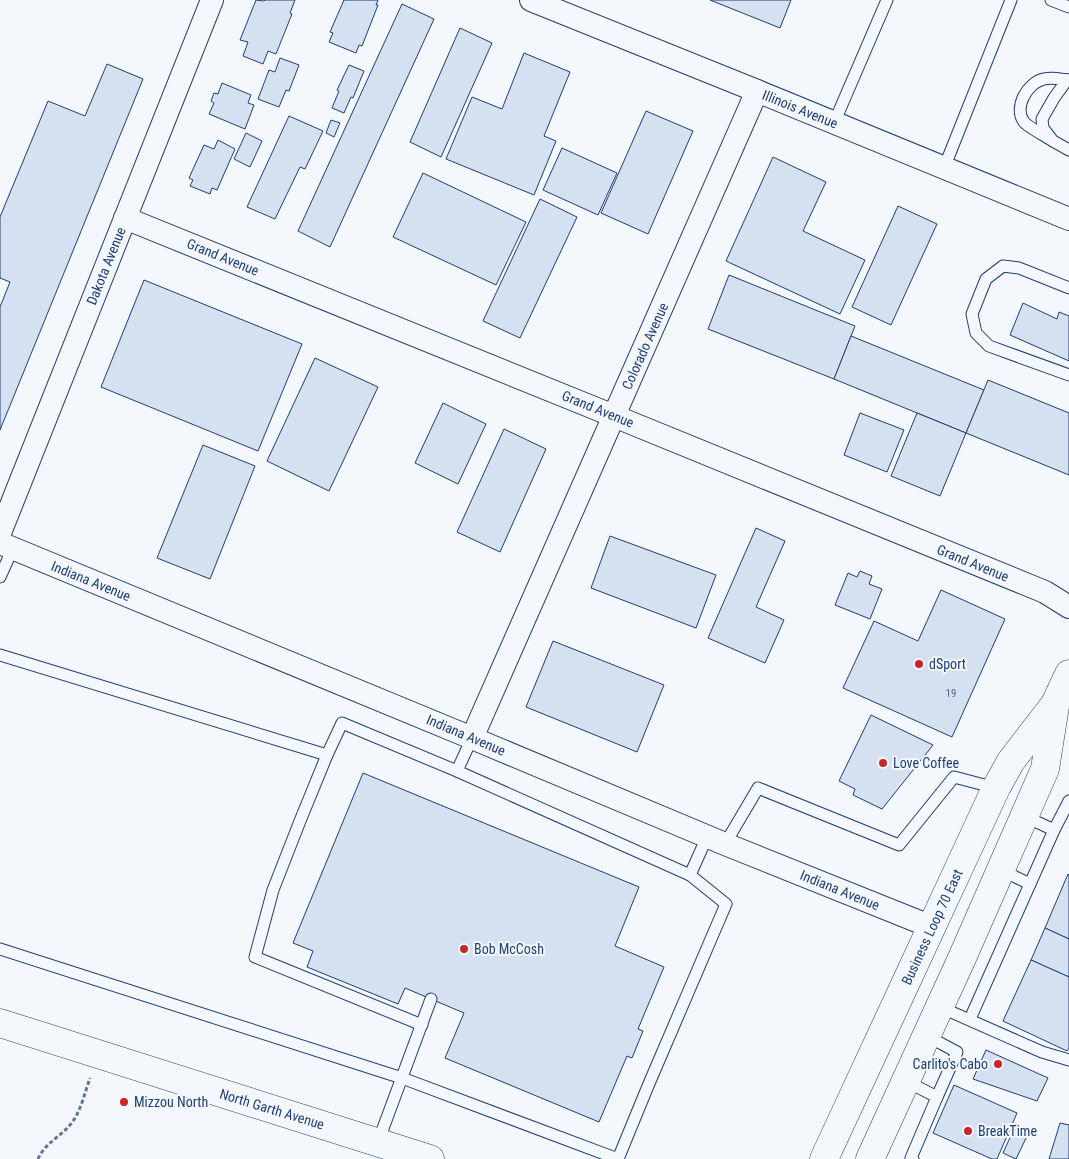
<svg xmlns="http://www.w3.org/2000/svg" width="1069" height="1159" font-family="'Roboto Condensed',sans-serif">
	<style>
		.building { fill: #d5e0f0; stroke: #1d3f73 }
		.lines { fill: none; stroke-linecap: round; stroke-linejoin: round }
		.lane-casing { stroke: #1d3f73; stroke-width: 13 }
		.street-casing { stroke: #1d3f73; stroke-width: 24 }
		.secondary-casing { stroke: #1d3f73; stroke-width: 29 }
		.primary-casing { stroke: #1d3f73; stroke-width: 29 }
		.path { stroke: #5e769c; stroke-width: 3; stroke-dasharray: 4 2.5; stroke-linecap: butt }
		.lane { stroke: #f4f7fb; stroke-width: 11 }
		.street { stroke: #f4f7fb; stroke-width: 22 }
		.secondary { stroke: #f4f7fb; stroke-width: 28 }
		.primary { stroke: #f4f7fb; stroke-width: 28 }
		.poi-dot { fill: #c62828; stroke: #f4f7fb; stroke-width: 2 }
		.labels { text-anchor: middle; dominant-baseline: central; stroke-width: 4; stroke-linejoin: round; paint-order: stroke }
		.number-label { font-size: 11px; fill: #4b6792 }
		.street-label { font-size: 14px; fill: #1d3f73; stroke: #f4f7fb }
		.poi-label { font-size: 14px; fill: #1d3f73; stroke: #f4f7fb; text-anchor: start }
	</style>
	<rect width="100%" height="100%" fill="#f4f7fb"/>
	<g class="building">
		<path d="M256 0 264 1 265 0H295L290 13 292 14 276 54 268 51 263 64 243 56 248 42 240 40Z"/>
		<path d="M344 0H378L376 5H378L362 46 359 45 356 53 329 42 333 33 330 32Z"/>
		<path d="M710 0H791L780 28Z"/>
		<path d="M402 4 434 19 330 247 298 231Z"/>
		<path d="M460 28 492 43 441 157 410 142Z"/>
		<path d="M524 53 570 72 544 136 556 141 534 195 446 159 472 97 502 109Z"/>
		<path d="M280 58 299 65 289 91 286 90 279 107 258 99 269 70 275 72Z"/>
		<path d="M107 64 143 79 0 430V307L10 282 0 278V217L48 101 85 116Z"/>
		<path d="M349 65 364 71 353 98 351 97 344 113 332 108 339 91 337 90Z"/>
		<path d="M222 83 251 95 248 103 254 105 245 129 209 114 214 103 211 101 214 93 218 94Z"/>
		<path d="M646 111 693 131 648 234 601 213Z"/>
		<path d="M289 116 323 131 305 169 300 167 275 219 247 207Z"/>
		<path d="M331 120 340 123 334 137 326 133Z"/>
		<path d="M246 133 262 141 250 167 234 159Z"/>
		<path d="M218 140 235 149 217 190 212 188 210 194 190 186 193 180 189 178 204 145 214 149Z"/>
		<path d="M562 148 617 173 598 215 543 190Z"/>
		<path d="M773 157 826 182 803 231 865 260 840 314 726 261Z"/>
		<path d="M423 173 526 222 496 285 393 237Z"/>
		<path d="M540 199 577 217 520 338 483 321Z"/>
		<path d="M898 206 937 224 891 325 852 307Z"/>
		<path d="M729 275 855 326 834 379 708 329Z"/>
		<path d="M144 280 302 344 258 451 101 387Z"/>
		<path d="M1023 303 1057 319 1059 312 1069 316V361L1010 335Z"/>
		<path d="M851 336 984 390 966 433 834 379Z"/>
		<path d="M315 358 378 387 329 491 267 461Z"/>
		<path d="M988 380 1069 413V475L966 433Z"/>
		<path d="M443 403 486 424 458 484 415 463Z"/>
		<path d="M860 413 904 430 887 472 844 455Z"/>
		<path d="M917 413 966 433 940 496 891 476Z"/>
		<path d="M504 429 546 449 500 552 457 532Z"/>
		<path d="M203 445 255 466 210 579 157 558Z"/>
		<path d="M756 528 785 541 756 607 784 620 765 663 708 638Z"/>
		<path d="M610 536 716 575 696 628 591 588Z"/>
		<path d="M860 571 872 576 869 584 882 589 870 619 835 605 848 573 857 577Z"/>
		<path d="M941 590 1005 619 952 737 843 688 874 621 918 641Z"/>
		<path d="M553 641 664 685 637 752 526 707Z"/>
		<path d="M871 715 933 745 882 809 853 795 855 789 839 781Z"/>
		<path d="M363 773 639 887 615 946 664 967 638 1029 643 1031 632 1058 627 1056 599 1122 445 1058 464 1013 405 988 398 1004 307 967 313 951 293 943Z"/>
		<path d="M1068 874 1069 875V939L1045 928Z"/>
		<path d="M1045 928 1069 939V977L1031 960Z"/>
		<path d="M1031 960 1069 977V1048L1067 1051 1003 1021Z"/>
		<path d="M986 1050 1048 1078 1037 1101 973 1079Z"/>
		<path d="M954 1085 1017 1113 997 1159H992L933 1133Z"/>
		<path d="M1060 1123 1069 1125V1159H1049Z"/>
		<path d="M1014 1129 1027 1136 1016 1159 1003 1153Z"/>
	</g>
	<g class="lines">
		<g class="lane-casing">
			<g id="lane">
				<path d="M1051 0 1069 7"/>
				<path d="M1069 81 1067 80 1054 98 1042 119 1043 128 1053 141 1069 150"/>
				<path d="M834 123 887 0"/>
				<path d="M1053 141C1047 137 1028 127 1024 122 1013 107 1028 82 1044 79 1052 77 1060 79 1067 80"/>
				<path d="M944 168 1011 0"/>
				<path d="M1069 288 1019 268 1003 266 986 279 972 314 976 333 989 346 1069 375"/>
				<path d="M0 577 13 548"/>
				<path d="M0 655 327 755"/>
				<path d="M472 738 457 771 690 875"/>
				<path d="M1024 816 1054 830"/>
				<path d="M725 844 758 788 899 845 954 777 996 788"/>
				<path d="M1001 870 1030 884"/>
				<path d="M0 949 402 1078 618 1159"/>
				<path d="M940 1007 1042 1052 1069 1060"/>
				<path d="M970 1019 1054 830 1069 801"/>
				<path d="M422 1025 255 957 273 890 300 821 327 755 342 723 457 771"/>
				<path d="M927 1036 957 1052 937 1097"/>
				<path d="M906 1081 937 1097 911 1158 913 1159"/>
				<path d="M378 1142 431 999"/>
				<path d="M618 1159 648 1086 726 904 690 875 707 837"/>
			</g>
		</g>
		<g class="street-casing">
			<g id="street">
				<path d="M531 0 757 91 1069 219"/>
				<path d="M125 218 614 416 1045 592 1069 607"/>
				<path d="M0 533 212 0"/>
				<path d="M0 543 472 738 725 844 932 927"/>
				<path d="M472 738 757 91"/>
			</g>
		</g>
		<g class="secondary-casing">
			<path id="secondary" d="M0 1023 430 1159"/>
		</g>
		<g class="primary-casing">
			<g id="primary">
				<path d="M824 1159 996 788 1011 761 1055 704 1069 674"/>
				<path d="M870 1159 962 958 1045 769 1055 706"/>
			</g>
		</g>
		<path class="path" d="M38 1159C45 1143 60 1137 70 1125 80 1114 85 1092 90 1078"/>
		<use href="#lane" class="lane"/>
		<use href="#street" class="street"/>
		<use href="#secondary" class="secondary"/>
		<use href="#primary" class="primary"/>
	</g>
	<g class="poi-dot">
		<circle cx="919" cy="664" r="5"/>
		<circle cx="883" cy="763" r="5"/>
		<circle cx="464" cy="949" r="5"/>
		<circle cx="998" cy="1064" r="5"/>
		<circle cx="124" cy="1102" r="5"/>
		<circle cx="968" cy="1131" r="5"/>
	</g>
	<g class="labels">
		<g class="number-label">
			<text x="951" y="693">19</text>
		</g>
		<g class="street-label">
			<text transform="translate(800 109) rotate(22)">Illinois Avenue</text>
			<text transform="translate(223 257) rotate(22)">Grand Avenue</text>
			<text transform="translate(106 266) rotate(-68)">Dakota Avenue</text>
			<text transform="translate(645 346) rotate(-66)">Colorado Avenue</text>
			<text transform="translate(598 409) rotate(22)">Grand Avenue</text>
			<text transform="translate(973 563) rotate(22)">Grand Avenue</text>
			<text transform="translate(91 581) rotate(22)">Indiana Avenue</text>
			<text transform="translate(466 735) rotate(23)">Indiana Avenue</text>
			<text transform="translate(840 890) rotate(22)">Indiana Avenue</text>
			<text transform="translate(932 927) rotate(-65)">Business Loop 70 East</text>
			<text transform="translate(272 1109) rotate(17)">North Garth Avenue</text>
		</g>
		<g class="poi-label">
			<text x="929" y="664">dSport</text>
			<text x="893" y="763">Love Coffee</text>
			<text x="474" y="949">Bob McCosh</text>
			<text x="988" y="1064" text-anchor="end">Carlito's Cabo</text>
			<text x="134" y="1102">Mizzou North</text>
			<text x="978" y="1131">BreakTime</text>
		</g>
	</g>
</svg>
